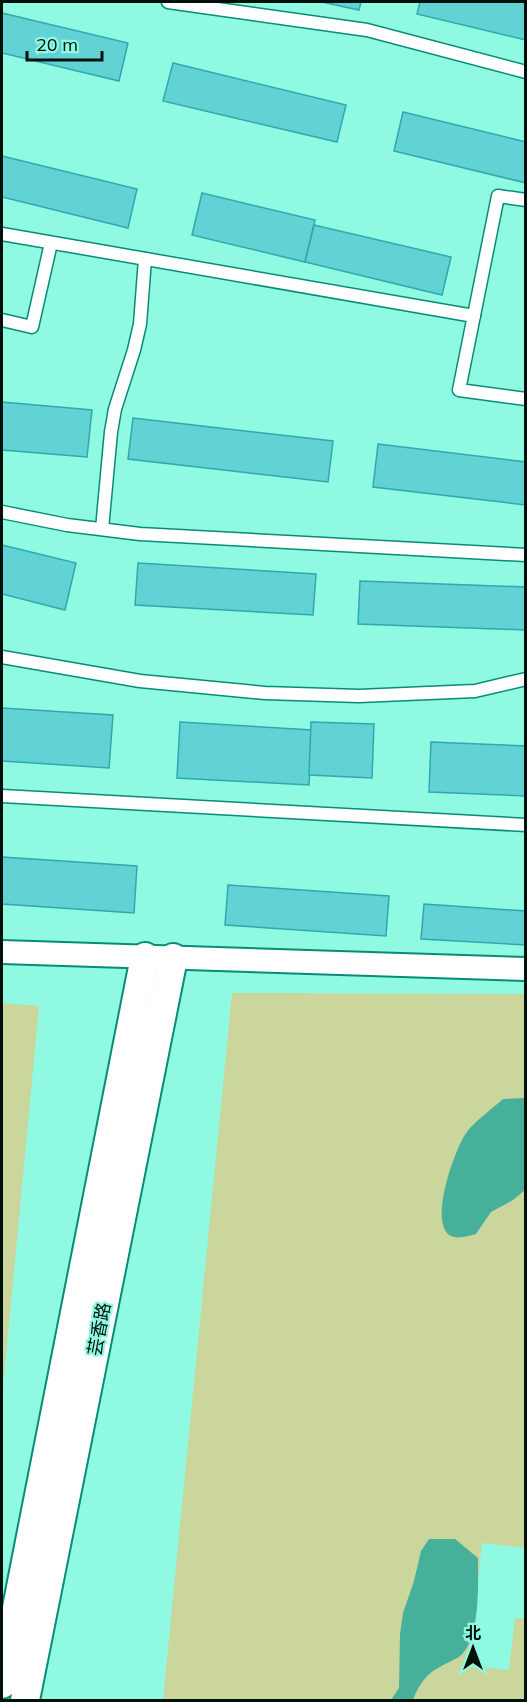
<svg xmlns="http://www.w3.org/2000/svg" width="527" height="1702" font-family="Mulish,'Noto Sans SC',sans-serif">
	<style>
		.green { fill: #cad69c }
		.water { fill: #47b09b }
		.building { fill: #62d2d5; stroke: #2daaae; stroke-width: 1.5 }
		.lines { fill: none; stroke-linecap: round; stroke-linejoin: round }
		.service-casing { stroke: #078c78; stroke-width: 15 }
		.minor-casing { stroke: #078c78; stroke-width: 26 }
		.tertiary-casing { stroke: #078c78; stroke-width: 32 }
		.service { stroke: #fff; stroke-width: 12 }
		.minor { stroke: #fff; stroke-width: 22 }
		.tertiary { stroke: #fff; stroke-width: 28 }
		.labels { text-anchor: middle; dominant-baseline: central; stroke-width: 4.5; stroke-linejoin: round; paint-order: stroke }
		.street-label { font-size: 18px; fill: #00100b; stroke: #8ff9e1 }
	</style>
	<rect width="100%" height="100%" fill="#8ff9e1"/>
	<g class="green">
		<path d="M232 993 525 994V1548L482 1543 469 1666 509 1670 515 1618 525 1619V1700H163Z"/>
		<path d="M2 1003 39 1006 2 1398Z"/>
	</g>
	<g class="water">
		<path d="M525 1098V1190L513 1200 491 1212 476 1234C468 1236 457 1240 449 1235 430 1220 453 1156 463 1138 471 1123 490 1111 503 1099Z"/>
		<path d="M429 1539H455L478 1558C478 1583 481 1641 459 1657 452 1661 444 1664 438 1668 426 1674 417 1688 413 1700H391L399 1688 400 1634 403 1613 414 1581 421 1551Z"/>
	</g>
	<g class="building">
		<path d="M322 2H361L359 10Z"/>
		<path d="M420 2H526V40L417 14Z"/>
		<path d="M2 13 128 43 119 81 2 53Z"/>
		<path d="M173 63 346 105 337 142 163 101Z"/>
		<path d="M403 112 526 142V183L394 151Z"/>
		<path d="M2 156 137 189 128 228 2 197Z"/>
		<path d="M202 193 315 220 305 262 192 235Z"/>
		<path d="M314 225 451 257 442 295 305 262Z"/>
		<path d="M2 402 92 410 87 457 2 450Z"/>
		<path d="M133 418 333 441 328 482 128 459Z"/>
		<path d="M378 444 526 462V505L373 487Z"/>
		<path d="M2 545 76 563 65 610 2 594Z"/>
		<path d="M138 563 316 574 313 615 135 605Z"/>
		<path d="M360 581 526 587V630L358 624Z"/>
		<path d="M2 708 113 715 109 768 2 761Z"/>
		<path d="M180 722 312 730 309 785 177 778Z"/>
		<path d="M311 722 374 724 372 778 309 775Z"/>
		<path d="M431 742 526 746V796L429 792Z"/>
		<path d="M2 857 137 866 134 913 2 904Z"/>
		<path d="M228 885 389 896 386 936 225 925Z"/>
		<path d="M424 904 526 911V945L421 939Z"/>
	</g>
	<g class="lines">
		<g class="service-casing">
			<g id="service">
				<path d="M168 2 367 30 526 72"/>
				<path d="M526 200 498 196 459 390 526 399"/>
				<path d="M2 234 474 316"/>
				<path d="M2 320 32 327 51 243"/>
				<path d="M2 512 67 525 140 534 526 555"/>
				<path d="M102 529 111 432 115 409 134 350 140 324 145 259"/>
				<path d="M2 657 140 681 265 693 359 696 475 691 526 679"/>
				<path d="M2 796 526 825"/>
			</g>
		</g>
		<g class="minor-casing">
			<path id="minor" d="M2 952 526 969"/>
		</g>
		<g class="tertiary-casing">
			<g id="tertiary">
				<path d="M2 1684 145 957"/>
				<path d="M25 1700 173 958"/>
			</g>
		</g>
		<use href="#service" class="service"/>
		<use href="#minor" class="minor"/>
		<use href="#tertiary" class="tertiary"/>
	</g>
	<g class="labels">
		<g class="street-label">
			<text transform="translate(99 1329) rotate(-79)">芸香路</text>
		</g>
	</g>
	<rect width="527" height="1702" fill="none" stroke="#00100b" stroke-width="6"/>
	<g transform="translate(473 1648)" stroke="#8ff9e1" stroke-width="4.5" paint-order="stroke">
	<path d="M0-4.5L10 22L0 15L-10 22Z" fill="#00100b"/>
	<text y="-9" font-size="16" font-weight="bold" text-anchor="middle" fill="#00100b">北</text>
	</g>
	<path d="M27 51v9h75v-9" fill="none" stroke="#00100b" stroke-width="3"/>
	<text x="36" y="51" font-size="18" fill="#00100b" stroke="#8ff9e1" stroke-width="4.5" paint-order="stroke">20 m</text>
</svg>
